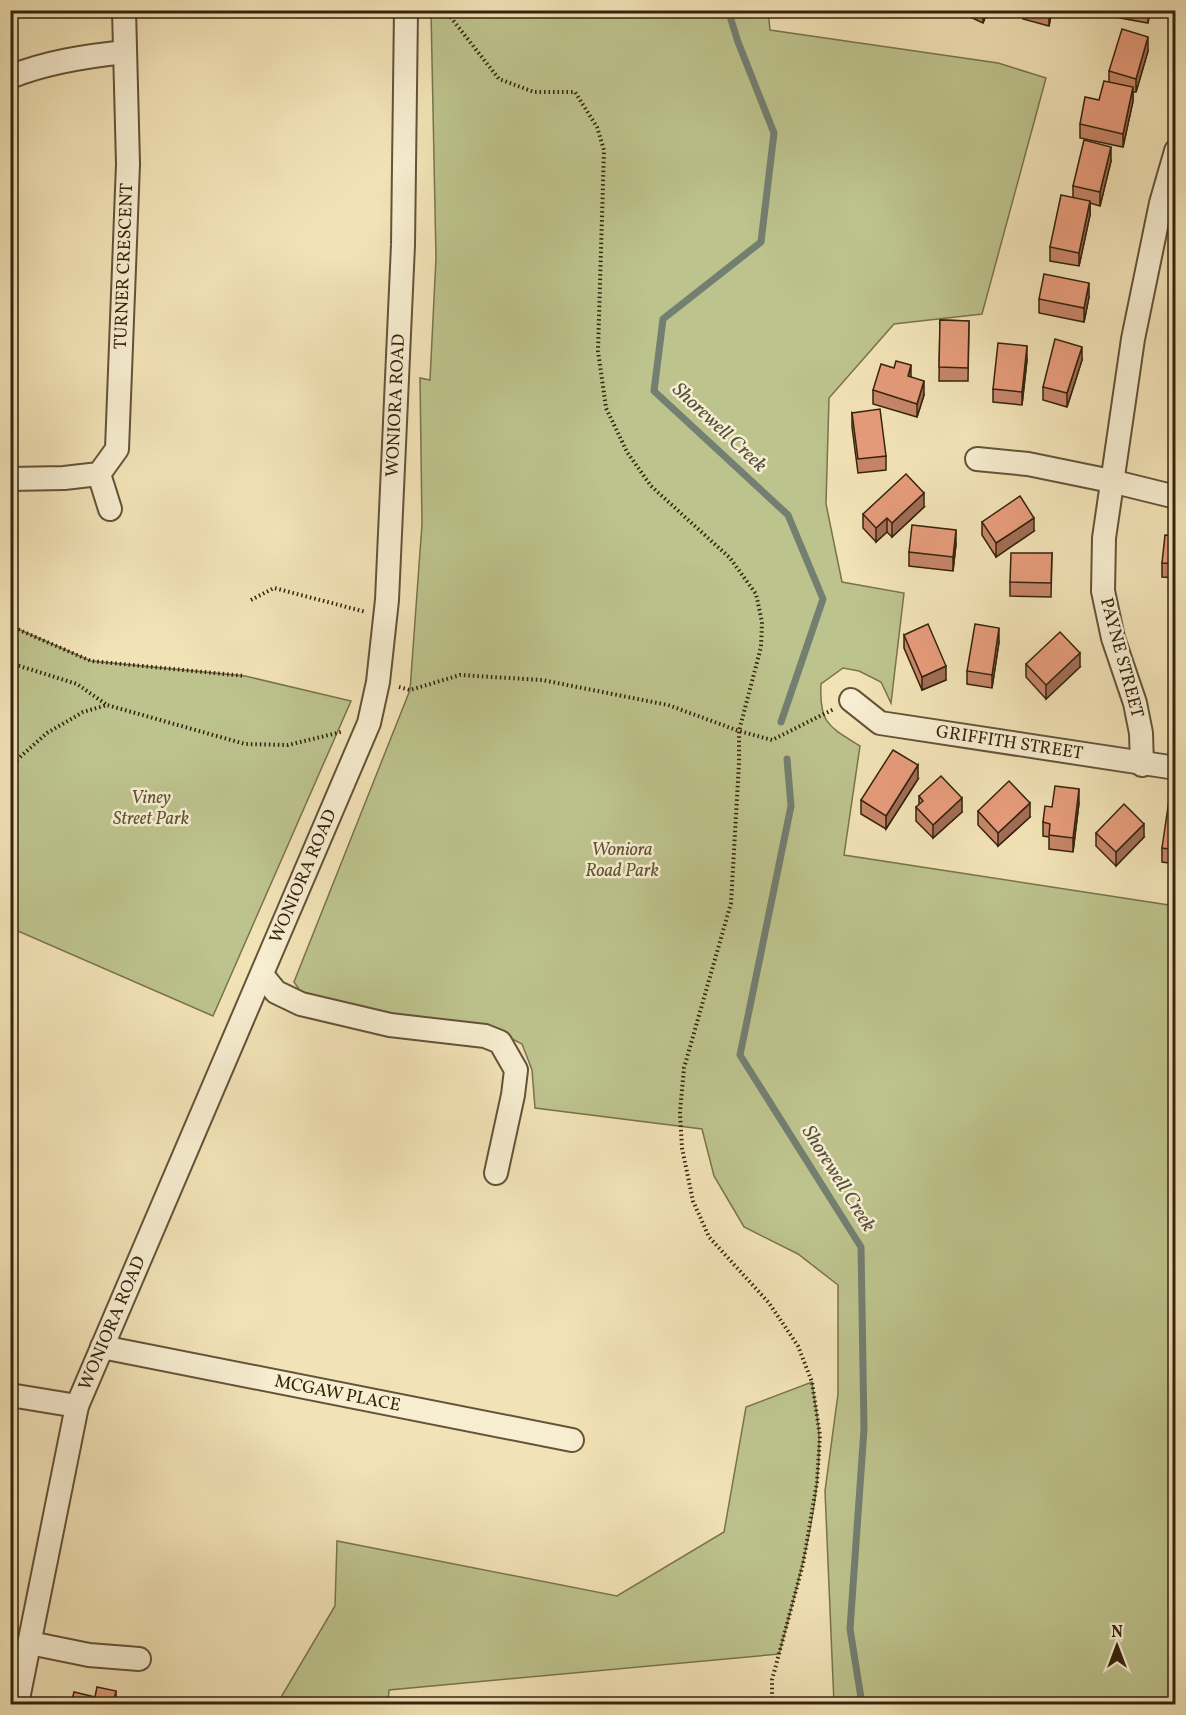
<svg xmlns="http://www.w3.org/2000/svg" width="1186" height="1715" font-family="Vollkorn,serif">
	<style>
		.green { fill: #bdc38d; stroke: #79734d; stroke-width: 1.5 }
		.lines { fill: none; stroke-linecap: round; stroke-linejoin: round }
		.stream { stroke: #737f71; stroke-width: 7 }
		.minor-casing { stroke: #645338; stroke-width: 26 }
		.path { stroke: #35230d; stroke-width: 4; stroke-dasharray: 1.5 3; stroke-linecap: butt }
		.minor { stroke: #f7edd0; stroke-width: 22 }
		.wall { fill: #c7866a; stroke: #35230d; stroke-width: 1.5 }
		.shaded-wall { fill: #a26d56; stroke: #35230d; stroke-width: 1.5 }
		.building { fill: #e79c7b; stroke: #35230d; stroke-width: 1.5 }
		.labels { text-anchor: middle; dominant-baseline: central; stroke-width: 5; stroke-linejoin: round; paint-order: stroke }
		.street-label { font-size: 18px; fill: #35230d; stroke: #f7edd0 }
		.park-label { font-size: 18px; font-style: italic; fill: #5e5333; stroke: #f7edd0 }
		.water-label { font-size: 20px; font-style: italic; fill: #54513f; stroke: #f7edd0 }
	</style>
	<rect width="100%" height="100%" fill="#f2e3b7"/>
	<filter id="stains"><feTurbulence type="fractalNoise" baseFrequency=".00333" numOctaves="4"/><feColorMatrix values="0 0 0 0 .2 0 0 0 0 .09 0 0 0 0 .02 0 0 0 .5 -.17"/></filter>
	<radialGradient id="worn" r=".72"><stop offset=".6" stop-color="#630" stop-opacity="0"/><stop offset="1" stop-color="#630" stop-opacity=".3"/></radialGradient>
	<g class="green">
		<path d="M431 11H768L770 30 998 63 1046 78 982 314 894 324 829 398 826 504 842 582 904 593 891 703 881 682 859 671 843 668 821 684C819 723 828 726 860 746L844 855 1175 906V1704H834L825 1491 838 1394V1285L798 1254 744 1227 714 1176 702 1129 535 1108 532 1070 522 1044 497 1031 412 1023 305 998 294 982 410 690 422 524 420 378 430 380 436 258Z"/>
		<path d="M11 626 91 661 245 676 351 701 213 1016 11 928Z"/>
		<path d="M812 1382C814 1400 819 1419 819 1437 821 1507 797 1587 779 1654L389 1690 388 1704H277L335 1606 337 1541 617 1596 724 1532 746 1407Z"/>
	</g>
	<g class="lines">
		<g class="stream">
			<path d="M728 10 738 42 774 133 761 242 663 319 654 391 788 515 823 599 781 722"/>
			<path d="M787 759 791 806 740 1055 861 1247 864 1429 850 1629 862 1704"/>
		</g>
		<g class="minor-casing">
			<g id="minor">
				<path d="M10 77C46 62 87 56 125 52"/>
				<path d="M977 459 1028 464 1111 481 1176 497"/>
				<path d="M99 474 110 509"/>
				<path id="s1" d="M10 479 64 478 99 474 117 449 128 164 124 10"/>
				<path id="s2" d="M851 700 880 723 1176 768"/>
				<path d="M1142 765 1141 733 1135 703 1113 638 1103 591 1104 538 1133 339 1161 203 1176 151"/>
				<path d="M262 975 276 992 301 1004 390 1025 485 1036 500 1042 516 1070 513 1095 496 1173"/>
				<path id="s3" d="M102 1347 572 1440"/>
				<path d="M10 1395 77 1406"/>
				<path d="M30 1643 89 1655 139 1659"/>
				<path id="s4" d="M17 1704 77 1406 369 723 378 682 387 600 403 245 406 10"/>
			</g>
		</g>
		<g class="path">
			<path d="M445 10 499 79 534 92H575L597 127 604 150 598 351 606 408 627 452 651 486 730 558 756 594 762 622 761 647 739 731V763L731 903 684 1068 680 1112 682 1148 693 1201 709 1237 769 1303 798 1346 812 1382 820 1436 817 1482 803 1564 772 1680V1704"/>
			<path d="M251 600 274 588 366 612"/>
			<path d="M10 626 91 661 245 676"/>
			<path d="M10 663 77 684 107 705"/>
			<path d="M399 687 410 690 460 675 542 680 668 705 739 731 772 740 834 709"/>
			<path d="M10 766 47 733 83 712 107 705 245 744 288 745 341 732"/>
		</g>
		<use href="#minor" class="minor"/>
	</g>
	<g class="wall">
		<path d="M955 10H988L983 23Z"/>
		<path d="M1023 10H1052L1049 26 1023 19Z"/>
		<path d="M1104 10H1150L1148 23 1104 15Z"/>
		<path d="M1148 51 1136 92H1133V101L1123 147 1080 138V124L1099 100 1109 82V71Z"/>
		<path d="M1111 161 1100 206 1090 203V215L1079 266 1050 261V247L1073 198V186Z"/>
		<path d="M1089 297 1084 322 1039 313V299Z"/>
		<path d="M940 320 969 321 968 381H939Z"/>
		<path d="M1027 360 1022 405 993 402V389Z"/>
		<path d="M1082 360 1067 407 1043 400V387Z"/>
		<path d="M911 377 924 395 917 417 873 404V390Z"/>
		<path d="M852 413 886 456V470L858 473 852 427Z"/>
		<path d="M924 507 892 537 887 532 876 542 863 528V514Z"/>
		<path d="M982 522 1034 531 996 557 982 535Z"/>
		<path d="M1176 536V578L1162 577V563Z"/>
		<path d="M956 544 953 571 909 566V552Z"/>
		<path d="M1052 553 1051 597 1010 596V582Z"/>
		<path d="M1176 592V648H1171V634Z"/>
		<path d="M904 635 946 680 922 690 904 648Z"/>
		<path d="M999 642 992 688 967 684V671Z"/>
		<path d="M1026 664 1080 667 1046 699 1026 677Z"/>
		<path d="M918 779 886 829 861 814V800Z"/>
		<path d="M919 796 962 812 933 838 916 821V807L919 805Z"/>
		<path d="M1176 801V864L1162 862V848Z"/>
		<path d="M1079 803 1073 852 1049 849V837L1043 836V822L1052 807Z"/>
		<path d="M978 811 1030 817 998 846 978 825Z"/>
		<path d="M1096 833 1144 837 1116 866 1096 846Z"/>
	</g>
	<g class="shaded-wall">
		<path d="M983 10H988L983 23Z"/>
		<path d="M1049 10H1052L1049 26Z"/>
		<path d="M1148 10H1150L1148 23Z"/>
		<path d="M1148 37V51L1136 92V79Z"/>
		<path d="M1133 87V101L1123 147V134Z"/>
		<path d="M1111 147V161L1100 206V192Z"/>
		<path d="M1090 201V215L1079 266V253Z"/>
		<path d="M1089 283V297L1084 322V308Z"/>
		<path d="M1027 346V360L1022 405V392Z"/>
		<path d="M1082 347V360L1067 407V393Z"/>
		<path d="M911 365V379L908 376Z"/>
		<path d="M924 381V395L917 417V404Z"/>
		<path d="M924 493V507L892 537V523Z"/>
		<path d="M887 518V532L876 542V528Z"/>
		<path d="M1034 518V531L996 557V543Z"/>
		<path d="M956 530V544L953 571V557Z"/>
		<path d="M999 628V642L992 688V675Z"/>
		<path d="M1080 653V667L1046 699V685Z"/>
		<path d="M946 666V680L922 690V677Z"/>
		<path d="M918 765V779L886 829V816Z"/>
		<path d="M1079 789V803L1073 852V838Z"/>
		<path d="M962 798V812L933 838V825Z"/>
		<path d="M1030 803V817L998 846V833Z"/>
		<path d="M1144 824V837L1116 866V852Z"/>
		<path d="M116 1691V1704H113Z"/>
	</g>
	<g class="building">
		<path d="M1122 29 1148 37 1136 79 1109 71Z"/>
		<path d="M1104 81 1133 87 1123 134 1080 124 1085 97 1099 100Z"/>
		<path d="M1084 140 1111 147 1100 192 1073 186Z"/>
		<path d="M1061 195 1090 201 1079 253 1050 247Z"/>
		<path d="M1044 274 1089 283 1084 308 1039 299Z"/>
		<path d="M940 320 969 321 968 368 939 367Z"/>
		<path d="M1055 339 1082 347 1067 393 1043 387Z"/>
		<path d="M998 343 1027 346 1022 392 993 389Z"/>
		<path d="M896 361 911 365 908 376 924 381 917 404 873 390 881 364 894 368Z"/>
		<path d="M880 409 886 456 858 459 852 413Z"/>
		<path d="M906 474 924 493 892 523 887 518 876 528 863 514Z"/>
		<path d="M1020 496 1034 518 996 543 982 522Z"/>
		<path d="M912 525 956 530 953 557 909 552Z"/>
		<path d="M1165 535 1176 536V564L1162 563Z"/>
		<path d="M1011 553H1052L1051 583 1010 582Z"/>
		<path d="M1174 592H1176V634H1171Z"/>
		<path d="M928 624 946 666 922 677 904 635Z"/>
		<path d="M975 624 999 628 992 675 967 671Z"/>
		<path d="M1060 632 1080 653 1046 685 1026 664Z"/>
		<path d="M893 750 918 765 886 816 861 800Z"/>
		<path d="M941 776 962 798 933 825 916 807 923 801 919 796Z"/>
		<path d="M1009 781 1030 803 998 833 978 811Z"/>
		<path d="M1055 786 1079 789 1073 838 1049 835 1050 824 1043 822 1045 806 1052 807Z"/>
		<path d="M1169 800 1176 801V850L1162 848Z"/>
		<path d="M1124 804 1144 824 1116 852 1096 833Z"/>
		<path d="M97 1687 116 1691 113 1704H71L74 1692 95 1697Z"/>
	</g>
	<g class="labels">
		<g class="street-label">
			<text stroke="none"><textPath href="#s1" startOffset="303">TURNER CRESCENT</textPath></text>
			<text stroke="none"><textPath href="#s4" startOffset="1366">WONIORA ROAD</textPath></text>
			<text transform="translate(1121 658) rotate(75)">PAYNE STREET</text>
			<text stroke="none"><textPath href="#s2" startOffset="168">GRIFFITH STREET</textPath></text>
			<text stroke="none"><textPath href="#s4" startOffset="880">WONIORA ROAD</textPath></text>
			<text stroke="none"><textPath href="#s4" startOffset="394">WONIORA ROAD</textPath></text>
			<text stroke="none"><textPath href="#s3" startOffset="240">MCGAW PLACE</textPath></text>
		</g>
		<g class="park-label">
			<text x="151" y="798">Viney<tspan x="151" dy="21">Street Park</tspan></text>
			<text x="622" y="850">Woniora<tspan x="622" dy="21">Road Park</tspan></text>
		</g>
		<g class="water-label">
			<text transform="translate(719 428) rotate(43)">Shorewell Creek</text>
			<text transform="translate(838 1179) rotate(58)">Shorewell Creek</text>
		</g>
	</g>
	<rect width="1186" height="1715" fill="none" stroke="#f2e3b7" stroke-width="36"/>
	<rect x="12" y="12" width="1162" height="1691" fill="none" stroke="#35230d" stroke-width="3"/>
	<rect x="18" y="18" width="1150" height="1679" fill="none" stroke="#35230d" stroke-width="1.5"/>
	<g transform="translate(1117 1646)" stroke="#f7edd0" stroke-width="4.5" paint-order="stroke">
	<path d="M0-4.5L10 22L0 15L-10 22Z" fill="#35230d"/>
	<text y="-9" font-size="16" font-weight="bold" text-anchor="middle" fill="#35230d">N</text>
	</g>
	<rect width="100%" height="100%" filter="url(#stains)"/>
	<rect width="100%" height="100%" fill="url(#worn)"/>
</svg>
